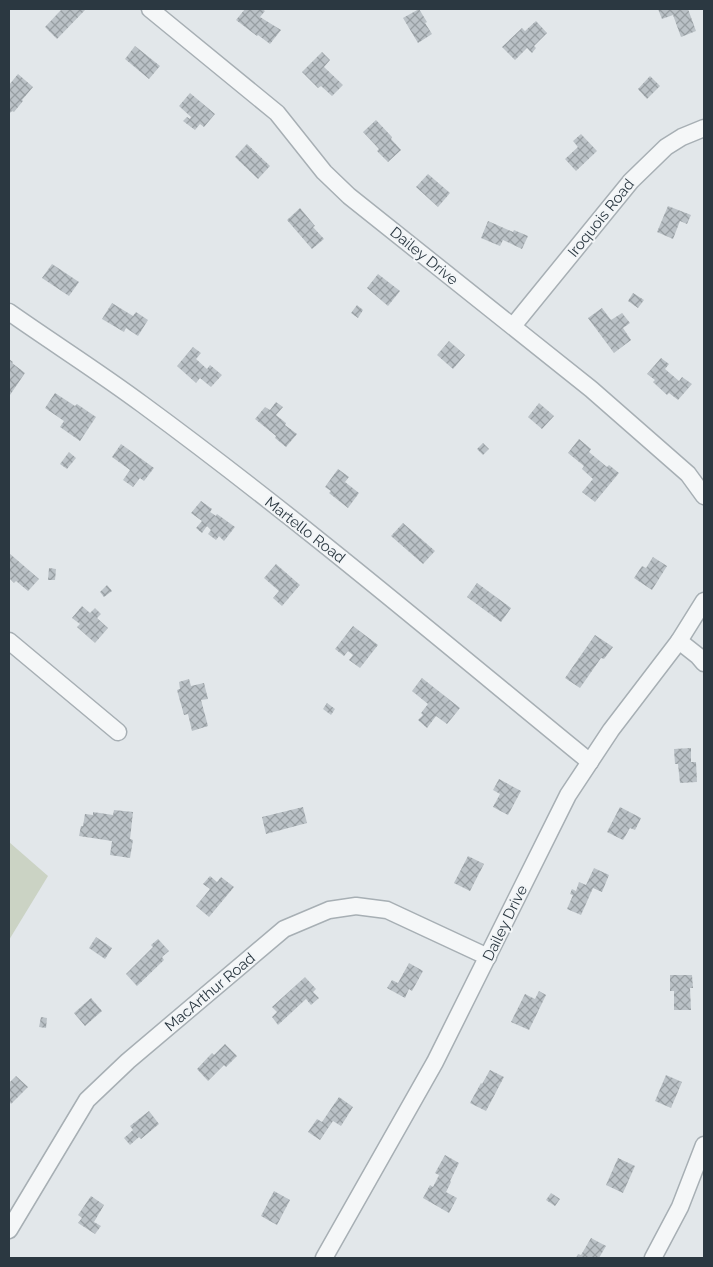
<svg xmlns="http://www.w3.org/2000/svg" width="713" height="1267" font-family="Raleway,sans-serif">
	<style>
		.pitch { fill: #cbd3c4 }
		.building { fill: url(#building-cross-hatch) }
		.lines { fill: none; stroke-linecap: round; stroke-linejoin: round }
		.minor-casing { stroke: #a7afb4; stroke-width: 19 }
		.minor { stroke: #f5f7f8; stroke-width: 16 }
		.labels { text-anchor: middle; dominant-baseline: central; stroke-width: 4; stroke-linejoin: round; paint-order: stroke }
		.street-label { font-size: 15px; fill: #2b3841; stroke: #f2f5f7 }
	</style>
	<defs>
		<pattern id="building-cross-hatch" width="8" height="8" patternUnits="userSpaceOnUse" patternTransform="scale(1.25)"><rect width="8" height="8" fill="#bac1c6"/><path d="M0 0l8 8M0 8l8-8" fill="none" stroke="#979ea2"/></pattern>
	</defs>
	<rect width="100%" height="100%" fill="#e2e7ea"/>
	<path class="pitch" d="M9 842 48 876 9 940Z"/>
	<g class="building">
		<path d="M62 9H86L57 39 45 27Z"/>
		<path d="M245 9H262L265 11 260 17 281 30 270 44 258 35 257 36 236 20Z"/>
		<path d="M419 9 427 22 425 23 432 34 418 43 403 18Z"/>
		<path d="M658 9H688L696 31 681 37 673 15 662 19Z"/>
		<path d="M536 21 547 33 534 46 536 48 532 53 527 48 515 60 502 47 522 28 525 31Z"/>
		<path d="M135 46 160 66 149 79 125 59Z"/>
		<path d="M322 52 330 60 324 67 343 85 332 96 321 86 318 88 302 72Z"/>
		<path d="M18 74 33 87 22 100 23 101 14 112 12 111 10 113 9 112V85Z"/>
		<path d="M650 76 660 86 647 99 638 89Z"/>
		<path d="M190 93 215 114 204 127 200 124 195 130 183 121 187 117 190 119 191 117 179 106Z"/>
		<path d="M376 120 392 137 391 139 401 150 388 162 377 151 379 149 363 132Z"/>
		<path d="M581 134 597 151 576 171 565 159 578 147 573 141Z"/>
		<path d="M247 144 270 166 258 179 235 157Z"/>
		<path d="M428 174 450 193 438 207 416 187Z"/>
		<path d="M668 206 691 215 687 224 680 221 673 239 657 232Z"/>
		<path d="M300 208 315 226 313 227 324 239 312 249 287 220Z"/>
		<path d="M488 221 513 232 514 230 528 236 522 249 503 240 500 246 481 238Z"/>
		<path d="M52 264 79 282 69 296 42 278Z"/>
		<path d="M378 274 400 291 388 306 367 288Z"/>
		<path d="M633 293 644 300 638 308 628 301Z"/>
		<path d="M112 303 133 316 136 312 148 320 138 336 126 328 124 332 102 319Z"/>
		<path d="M357 305 363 310 358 318 351 313Z"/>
		<path d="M602 308 611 320 622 313 630 323 623 328 631 340 614 353 588 318Z"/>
		<path d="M449 341 465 355 453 369 437 355Z"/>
		<path d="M193 347 201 353 196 359 207 369 210 365 222 375 211 387 200 378 196 383 177 366Z"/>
		<path d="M661 358 669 364 665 369 679 381 682 377 692 384 678 400 669 393 667 395 653 382 655 380 647 374Z"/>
		<path d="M9 359 13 362 12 363 25 373 10 395Z"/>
		<path d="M55 393 75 406 77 404 96 417 80 441 60 427 64 421 45 408Z"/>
		<path d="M276 402 283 407 276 415 286 423 285 425 297 434 286 447 275 438 276 436 255 419 265 407 270 410Z"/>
		<path d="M539 403 554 416 542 429 528 417Z"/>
		<path d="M579 439 591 449 589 452 607 467 609 465 619 473 595 502 582 492 593 479 582 469 584 466 568 453Z"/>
		<path d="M483 443 489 449 483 455 477 449Z"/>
		<path d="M121 444 154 468 144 481 140 478 133 487 123 480 130 470 112 457Z"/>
		<path d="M69 452 76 458 67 469 60 464Z"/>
		<path d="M338 469 349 477 345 482 359 493 348 508 329 493 331 491 325 487Z"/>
		<path d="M201 501 212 509 210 512 216 516 217 514 235 527 224 541 219 536 216 540 208 534 211 530 207 526 202 533 196 528 202 521 191 513Z"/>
		<path d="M403 523 435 551 423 564 391 536Z"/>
		<path d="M9 553 39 579 28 591 16 581 14 583 9 578Z"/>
		<path d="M653 557 667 566 652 590 634 578 642 566 646 568Z"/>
		<path d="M276 564 300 585 282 606 273 598 279 591 264 578Z"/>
		<path d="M49 568 56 569 55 580H48Z"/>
		<path d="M477 583 511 608 501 622 467 597Z"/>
		<path d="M107 585 112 591 104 597 100 592Z"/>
		<path d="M82 606 90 613 95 608 101 614 97 618 108 628 95 643 77 627 80 624 72 618Z"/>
		<path d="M353 626 378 645 360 668 349 660 353 655 348 651 344 656 335 649Z"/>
		<path d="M595 635 613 647 604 659 601 658 580 688 565 678Z"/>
		<path d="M422 678 460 708 447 724 436 716 427 728 418 720 423 715 421 713 428 704 412 691Z"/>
		<path d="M189 679 191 686 204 683 208 699 201 700 208 726 192 731 188 714 184 715 177 690 180 689 179 682Z"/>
		<path d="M327 703 335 709 331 715 323 709Z"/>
		<path d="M691 748V762H696L697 782 680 783 678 764H675L674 749Z"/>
		<path d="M499 779 521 791 508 815 493 807 500 794 493 790Z"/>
		<path d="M303 807 307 823 266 834 262 817Z"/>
		<path d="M620 807 641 818 635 830 630 828 623 840 607 832Z"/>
		<path d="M114 810 133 812 130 839 133 840 130 858 110 855 112 841 79 836 81 826H83L85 814 93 815V812L113 815Z"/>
		<path d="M468 856 484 864 470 891 454 883Z"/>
		<path d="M594 868 609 875 602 892 593 888 581 915 567 909 573 895 570 894 572 889 576 891 579 882 586 885Z"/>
		<path d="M210 876 217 882 221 877 234 887 209 917 196 906 210 889 203 884Z"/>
		<path d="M96 937 112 948 105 959 89 948Z"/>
		<path d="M158 939 169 951 162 957 164 960 137 986 126 974 153 947 151 945Z"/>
		<path d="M409 963 423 971 412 991 409 989 405 998 387 988 392 980 398 983Z"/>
		<path d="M670 975H692L693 988H690L691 1010H674V991H670Z"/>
		<path d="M305 977 316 989 313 992 319 998 311 1005 306 999 278 1025 272 1017 277 1012 272 1007Z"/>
		<path d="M539 991 546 995 529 1030 511 1022 525 994 535 999Z"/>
		<path d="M91 998 102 1011 85 1026 74 1013Z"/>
		<path d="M41 1017 47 1018 46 1028 39 1027Z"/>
		<path d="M225 1044 237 1056 226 1067 224 1065 208 1081 197 1069 212 1053 214 1055Z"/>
		<path d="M490 1070 504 1077 486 1111 470 1103 481 1083 482 1084Z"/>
		<path d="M666 1075 682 1082 671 1108 655 1101Z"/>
		<path d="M16 1076 28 1087 11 1104 9 1101V1083Z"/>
		<path d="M339 1097 353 1107 341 1126 333 1121 320 1140 308 1132 317 1119 322 1122Z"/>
		<path d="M149 1111 159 1124 141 1139 139 1137 130 1145 124 1138 133 1130 130 1126Z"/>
		<path d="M445 1155 459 1163 450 1181 451 1182 446 1192 457 1198 449 1213 423 1198 430 1185 433 1187 439 1175 435 1173Z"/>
		<path d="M618 1158 635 1166 623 1193 606 1185Z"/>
		<path d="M274 1191 290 1200 277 1225 261 1216Z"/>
		<path d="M551 1193 560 1199 555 1206 546 1200Z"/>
		<path d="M91 1196 104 1205 94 1222 101 1226 95 1234 78 1223 82 1218 78 1215Z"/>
		<path d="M591 1238 606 1246 599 1258H576L578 1254 581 1255Z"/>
	</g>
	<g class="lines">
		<g class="minor-casing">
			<g id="minor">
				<path d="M150 9 277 113 324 172 349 196 591 389 688 474 704 496"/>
				<path d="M9 312C53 343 99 372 142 404 296 517 442 641 590 762"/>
				<path d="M513 326 631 181 666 147 682 137 704 128"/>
				<path d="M9 641 118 732"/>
				<path d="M679 641 698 656 704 663"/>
				<path d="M9 1230 87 1100 128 1061 284 929 329 910 356 906 387 910 488 957"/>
				<path d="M324 1258 435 1062 568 795 611 730 679 641 704 601"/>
				<path d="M653 1258 680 1207 704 1145"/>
			</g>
		</g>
		<use href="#minor" class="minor"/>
	</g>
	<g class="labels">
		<g class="street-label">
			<text transform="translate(601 218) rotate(-51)">Iroquois Road</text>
			<text transform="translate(424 256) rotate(39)">Dailey Drive</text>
			<text transform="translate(305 530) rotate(38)">Martello Road</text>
			<text transform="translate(505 923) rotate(-64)">Dailey Drive</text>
			<text transform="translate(210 992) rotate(-40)">MacArthur Road</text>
		</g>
	</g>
	<rect width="713" height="1267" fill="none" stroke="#2b3841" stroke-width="20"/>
</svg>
